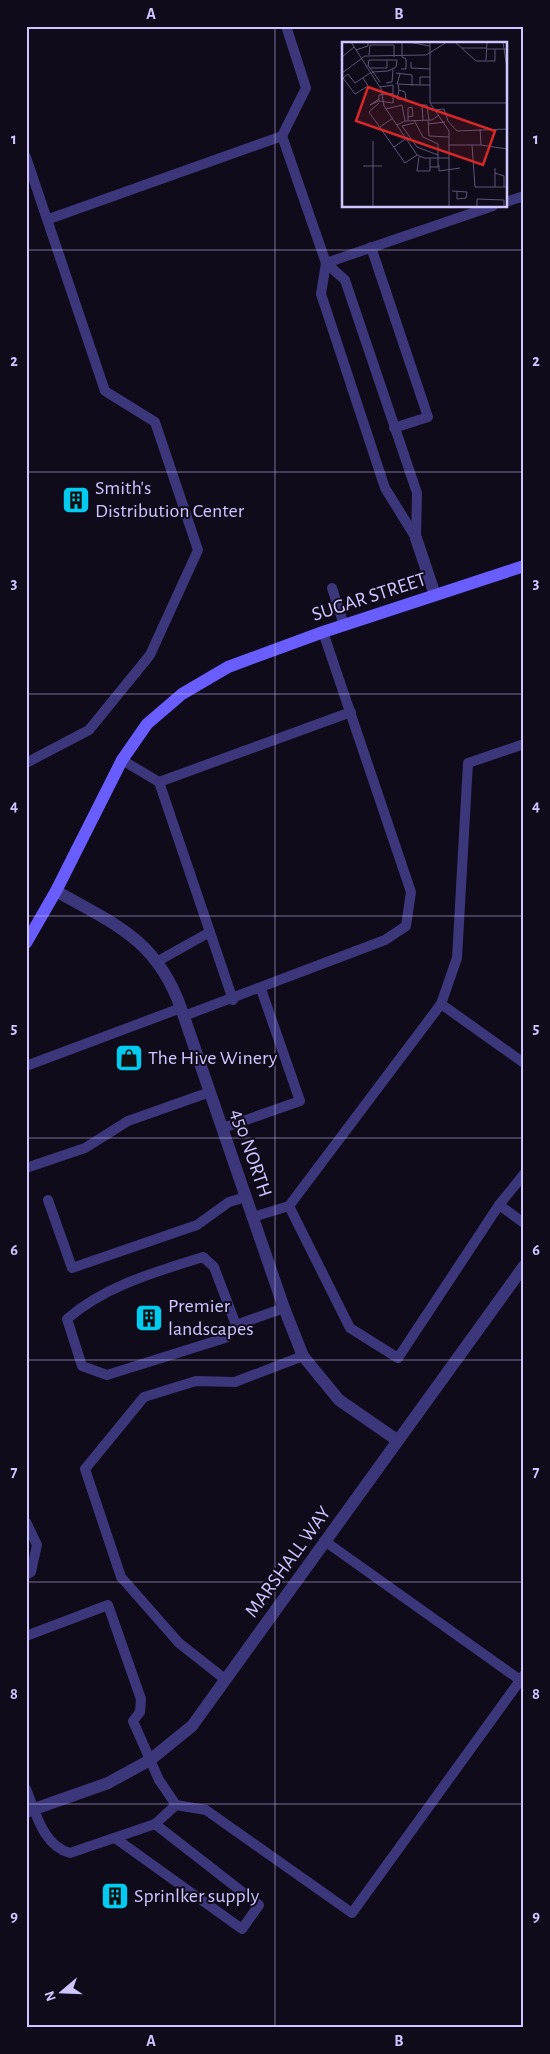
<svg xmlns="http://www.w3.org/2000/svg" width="550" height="2054" font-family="'Alegreya Sans',sans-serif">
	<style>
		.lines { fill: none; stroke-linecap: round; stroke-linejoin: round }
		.lane { stroke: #3c367a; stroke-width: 10 }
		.street { stroke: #3c367a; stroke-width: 12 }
		.secondary { stroke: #695dfe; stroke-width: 12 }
		.grid { fill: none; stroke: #cfc6ff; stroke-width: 1; stroke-opacity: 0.55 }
		.labels { text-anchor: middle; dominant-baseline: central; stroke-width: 4; stroke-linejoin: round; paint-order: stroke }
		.poi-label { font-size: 20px; fill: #cfc6ff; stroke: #0f0b1b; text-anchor: start }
		.street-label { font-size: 20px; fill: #cfc6ff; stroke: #0f0b1b }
		.inset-road { fill: none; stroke: #5c5676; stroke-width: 1 }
		.view { fill: #d62828; fill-opacity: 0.15; stroke: #d62828; stroke-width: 2.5 }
		.inset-edge { fill: none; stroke: #cfc6ff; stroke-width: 2.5 }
		.neatline { fill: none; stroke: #cfc6ff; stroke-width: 2 }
		.grid-label { font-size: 16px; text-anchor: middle; font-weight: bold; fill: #cfc6ff }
	</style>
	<rect width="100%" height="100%" fill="#0f0b1b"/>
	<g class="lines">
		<g class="lane">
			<path d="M282 136 306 88 286 26"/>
			<path d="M26 157 105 391 155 422 198 550 150 655 89 730 26 763"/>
			<path d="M506 202 524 196"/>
			<path d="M49 219 282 136 326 263 345 280 417 493 416 538"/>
			<path d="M371 247 428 417 394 428"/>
			<path d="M326 263 321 294 385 488 416 538"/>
			<path d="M326 263 493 206"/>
			<path d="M332 588 344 625"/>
			<path d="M122 760 159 782 233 1000"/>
			<path d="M159 782 351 712"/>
			<path d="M158 961 210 932"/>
			<path d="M441 1004 524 1063"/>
			<path d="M184 1016 385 940 406 926 411 892 323 632"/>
			<path d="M26 1066 181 1008"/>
			<path d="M223 1128 300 1101 261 989"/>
			<path d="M26 1168 85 1148 128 1121 210 1092"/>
			<path d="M48 1200 72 1268 197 1225 229 1202 246 1197"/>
			<path d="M499 1205 524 1223"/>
			<path d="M289 1206 350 1328 398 1358 499 1205 524 1174"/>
			<path d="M253 1217 289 1206 441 1004 457 958 468 763 524 744"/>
			<path d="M236 1325 214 1267 203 1257C155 1272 105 1286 67 1319L82 1366 107 1375 225 1338 236 1325 284 1308"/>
			<path d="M26 1522 37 1545 31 1572 26 1575"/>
			<path d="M326 1542 520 1680"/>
			<path d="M26 1636 108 1605 141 1699 140 1712 133 1721 159 1780 176 1805 155 1824 70 1853C43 1846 36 1813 26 1789"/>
			<path d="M226 1680 179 1643 121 1577 85 1469 144 1397 196 1381 235 1382 303 1356"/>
			<path d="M176 1805 206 1810 352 1913 524 1675"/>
			<path d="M115 1838 242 1929 259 1905 155 1824"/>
		</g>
		<g class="street">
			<path d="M416 538 435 595"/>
			<path d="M56 891C116 925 156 939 181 1008L284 1308 303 1356 339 1400 397 1440"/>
			<path d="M26 1812 108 1783 150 1760 192 1726 524 1266"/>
		</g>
		<path class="secondary" d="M26 943 56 891 122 760 147 724 182 694 228 667 323 632 524 566"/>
	</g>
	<path class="grid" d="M275 26V2028M26 250H524M26 472H524M26 694H524M26 916H524M26 1138H524M26 1360H524M26 1582H524M26 1804H524"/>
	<defs>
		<g id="building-square" transform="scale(1.4375)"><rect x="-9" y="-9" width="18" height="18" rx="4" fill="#01ccef" stroke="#0f0b1b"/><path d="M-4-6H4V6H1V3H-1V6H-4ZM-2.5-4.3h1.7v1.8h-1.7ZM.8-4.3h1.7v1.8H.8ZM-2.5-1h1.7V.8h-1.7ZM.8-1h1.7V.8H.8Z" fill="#111"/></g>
		<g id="shop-square" transform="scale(1.4375)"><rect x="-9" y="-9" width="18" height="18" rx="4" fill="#01ccef" stroke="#0f0b1b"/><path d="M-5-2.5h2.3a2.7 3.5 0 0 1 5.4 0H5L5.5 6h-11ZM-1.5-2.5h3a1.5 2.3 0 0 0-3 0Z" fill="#111"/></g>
	</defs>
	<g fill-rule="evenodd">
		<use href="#building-square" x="76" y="500"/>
		<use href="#shop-square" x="129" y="1058"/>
		<use href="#building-square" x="149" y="1318"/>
		<use href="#building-square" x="115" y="1896"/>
	</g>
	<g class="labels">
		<g class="poi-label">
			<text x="95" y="488">Smith's<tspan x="95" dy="23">Distribution Center</tspan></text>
			<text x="148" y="1058">The Hive Winery</text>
			<text x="168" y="1306">Premier<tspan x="168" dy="23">landscapes</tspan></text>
			<text x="134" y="1896">Sprinlker supply</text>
		</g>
		<g class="street-label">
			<text transform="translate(369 597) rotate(-18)">SUGAR STREET</text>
			<text transform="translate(251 1153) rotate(71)">450 NORTH</text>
			<text transform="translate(288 1562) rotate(-54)">MARSHALL WAY</text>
		</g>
	</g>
	<g transform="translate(342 42)">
		<rect width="165" height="165" fill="#0f0b1b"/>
		<path class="inset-road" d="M9 0 39 47 42 64 75 113 82 116H107M66 0 88 4M88 0V61L107 89V165M113 0 134 19H153V7M161 0 165 26M120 6H145M145 7H165M14 8 26 4V0M27 13 28 3H52V15M0 15 12 5M144 18 145 0M69 20V26L88 27M28 26H45V18M59 27H64V17L60 15V0M0 31 23 14 84 13 105 0M54 31 70 33V44M29 32 31 30 46 29 54 25 55 18H27L26 24 28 26 31 30 38 40M58 32 55 42 78 43M21 36 26 44 13 52 1 36 6 32 13 41 28 31M44 41 50 40 51 27M56 43 57 48 63 50 64 57H55L57 48M88 43H78V35H88M38 45 51 43V52H44L37 53V59L51 61V52H43M37 59 28 63 37 57M37 61 27 70 63 121 75 113M88 61H165M44 67 60 63 63 79M92 68 102 67 106 79 115 89 165 87M66 75 71 74 70 65 66 66V78M72 78 81 95 96 102V125H88M81 78 80 63H85L87 78M86 78 87 94 107 95M72 81 60 84 75 105 96 113M86 82 103 80M55 83 63 79 90 78 97 73M38 85 51 76M31 99V165M107 103H139L138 87M130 103 133 145H165M139 103 165 107M52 105 66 95M77 115 75 129H88V116M97 123V129L118 126M21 124H40M153 126V145M153 131 162 134V145M110 149 125 150 124 156 115 157V150M135 165V157L162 158V165"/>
		<path class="view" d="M26 45 153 89 141 123 14 79Z"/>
		<rect width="165" height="165" class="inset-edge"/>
	</g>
	<rect width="550" height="2054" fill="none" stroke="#0f0b1b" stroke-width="55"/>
	<g transform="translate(62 1992) rotate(251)" stroke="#0f0b1b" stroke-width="4" paint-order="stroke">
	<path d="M0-4L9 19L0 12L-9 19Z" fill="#cfc6ff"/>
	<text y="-8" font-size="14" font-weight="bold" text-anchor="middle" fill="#cfc6ff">N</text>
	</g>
	<rect x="28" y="28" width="494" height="1998" class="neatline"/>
	<g class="grid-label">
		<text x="151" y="19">A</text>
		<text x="399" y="19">B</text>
		<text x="14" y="144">1</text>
		<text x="536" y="144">1</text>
		<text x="14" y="366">2</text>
		<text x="536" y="366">2</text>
		<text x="14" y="588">3</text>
		<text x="536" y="588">3</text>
		<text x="14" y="811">4</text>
		<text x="536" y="811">4</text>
		<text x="14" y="1033">5</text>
		<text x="536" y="1033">5</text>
		<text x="14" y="1255">6</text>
		<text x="536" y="1255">6</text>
		<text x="14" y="1477">7</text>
		<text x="536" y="1477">7</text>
		<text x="14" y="1699">8</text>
		<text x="536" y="1699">8</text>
		<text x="14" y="1921">9</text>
		<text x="536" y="1921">9</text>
		<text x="151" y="2046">A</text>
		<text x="399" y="2046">B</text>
	</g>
</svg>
